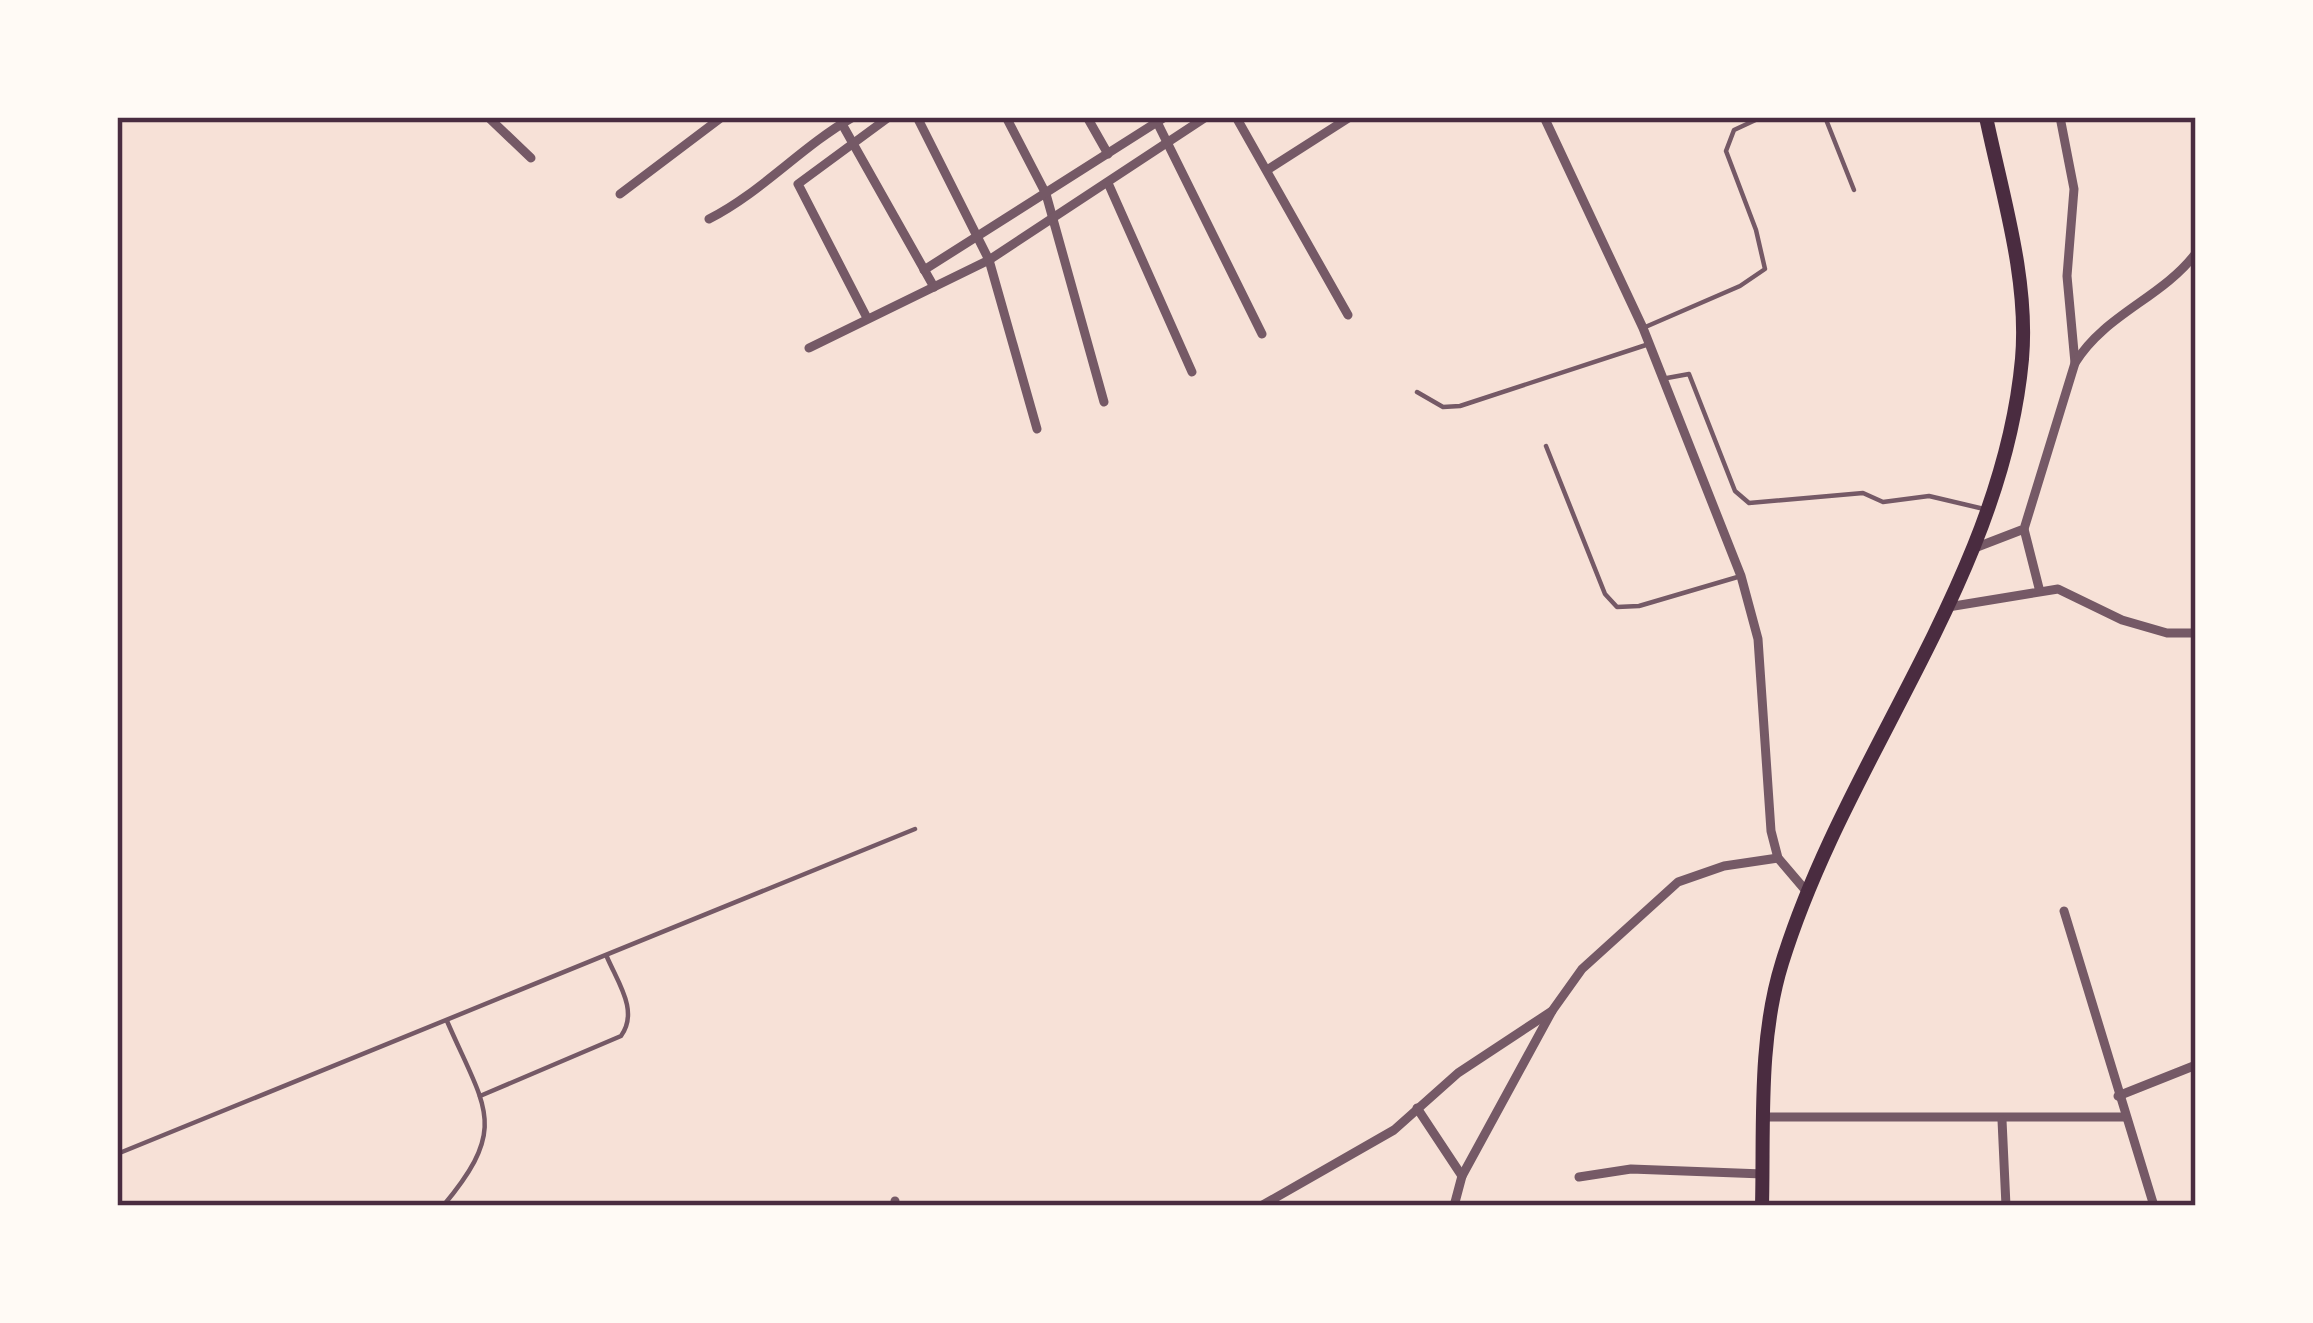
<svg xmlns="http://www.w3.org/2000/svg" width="2313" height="1323" font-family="Cabin,sans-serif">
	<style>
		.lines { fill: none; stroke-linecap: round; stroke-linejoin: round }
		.service { stroke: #755966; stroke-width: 4.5 }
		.minor { stroke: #755966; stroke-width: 9 }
		.primary { stroke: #4a2c40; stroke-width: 14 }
		.neatline { fill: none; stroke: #4a2c40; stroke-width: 4.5 }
	</style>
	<rect width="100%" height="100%" fill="#f7e1d7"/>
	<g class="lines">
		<g class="service">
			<path d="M1825 117 1854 190"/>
			<path d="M1643 328 1740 286 1765 269 1756 230 1726 151 1734 130 1762 117"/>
			<path d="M1667 378 1689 374 1735 491 1749 503 1863 493 1883 502 1929 496 1984 509"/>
			<path d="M1417 392 1443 407 1460 406 1649 344"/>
			<path d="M1546 446 1605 594 1617 607 1639 606 1741 576"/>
			<path d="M480 1096 621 1036C639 1011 618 983 607 957"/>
			<path d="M117 1154 915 829"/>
			<path d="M443 1206C510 1126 485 1109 447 1021"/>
			<path d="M572 1206H574"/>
		</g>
		<g class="minor">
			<path d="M488 117 531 158"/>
			<path d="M917 117 989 260 1037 429"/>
			<path d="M1006 117 1046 194 1104 402"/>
			<path d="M1087 117 1108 154"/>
			<path d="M1236 117 1348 315"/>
			<path d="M1544 117 1643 328 1741 576 1758 639 1771 831 1778 858 1807 892"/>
			<path d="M2060 117 2074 189 2067 276 2075 363"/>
			<path d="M1157 122 1262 334"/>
			<path d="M842 124 934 287"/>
			<path d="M1267 170 1350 117"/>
			<path d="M1108 183 1192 372"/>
			<path d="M620 194 722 117"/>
			<path d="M709 219C762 192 801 147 853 117"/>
			<path d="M924 270 1165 117"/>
			<path d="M866 316 798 184 889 117"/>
			<path d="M809 348 989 260 1206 117"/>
			<path d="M2024 529 2039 588"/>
			<path d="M1972 549 2024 529 2075 363C2105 314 2162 298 2196 253"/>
			<path d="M1948 607 2058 589 2122 620 2167 633H2196"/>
			<path d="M2064 911 2154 1206"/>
			<path d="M2118 1096 2196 1065"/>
			<path d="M1417 1108 1462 1176 1454 1206"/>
			<path d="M1765 1117H2125"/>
			<path d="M2002 1120 2006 1206"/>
			<path d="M1462 1176 1552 1011"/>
			<path d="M1579 1177 1631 1169 1763 1174"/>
			<path d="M895 1201V1206"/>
			<path d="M1261 1206 1394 1130 1458 1073 1552 1011 1582 969 1678 882 1724 866 1778 858"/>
		</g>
		<path class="primary" d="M1762 1206C1764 1126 1758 1040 1782 963 1846 756 2002 579 2022 359 2029 279 2002 194 1986 117"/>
	</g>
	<rect width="2313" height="1323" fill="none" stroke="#fffaf5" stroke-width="240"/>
	<rect x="120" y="120" width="2073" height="1083" class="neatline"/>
</svg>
